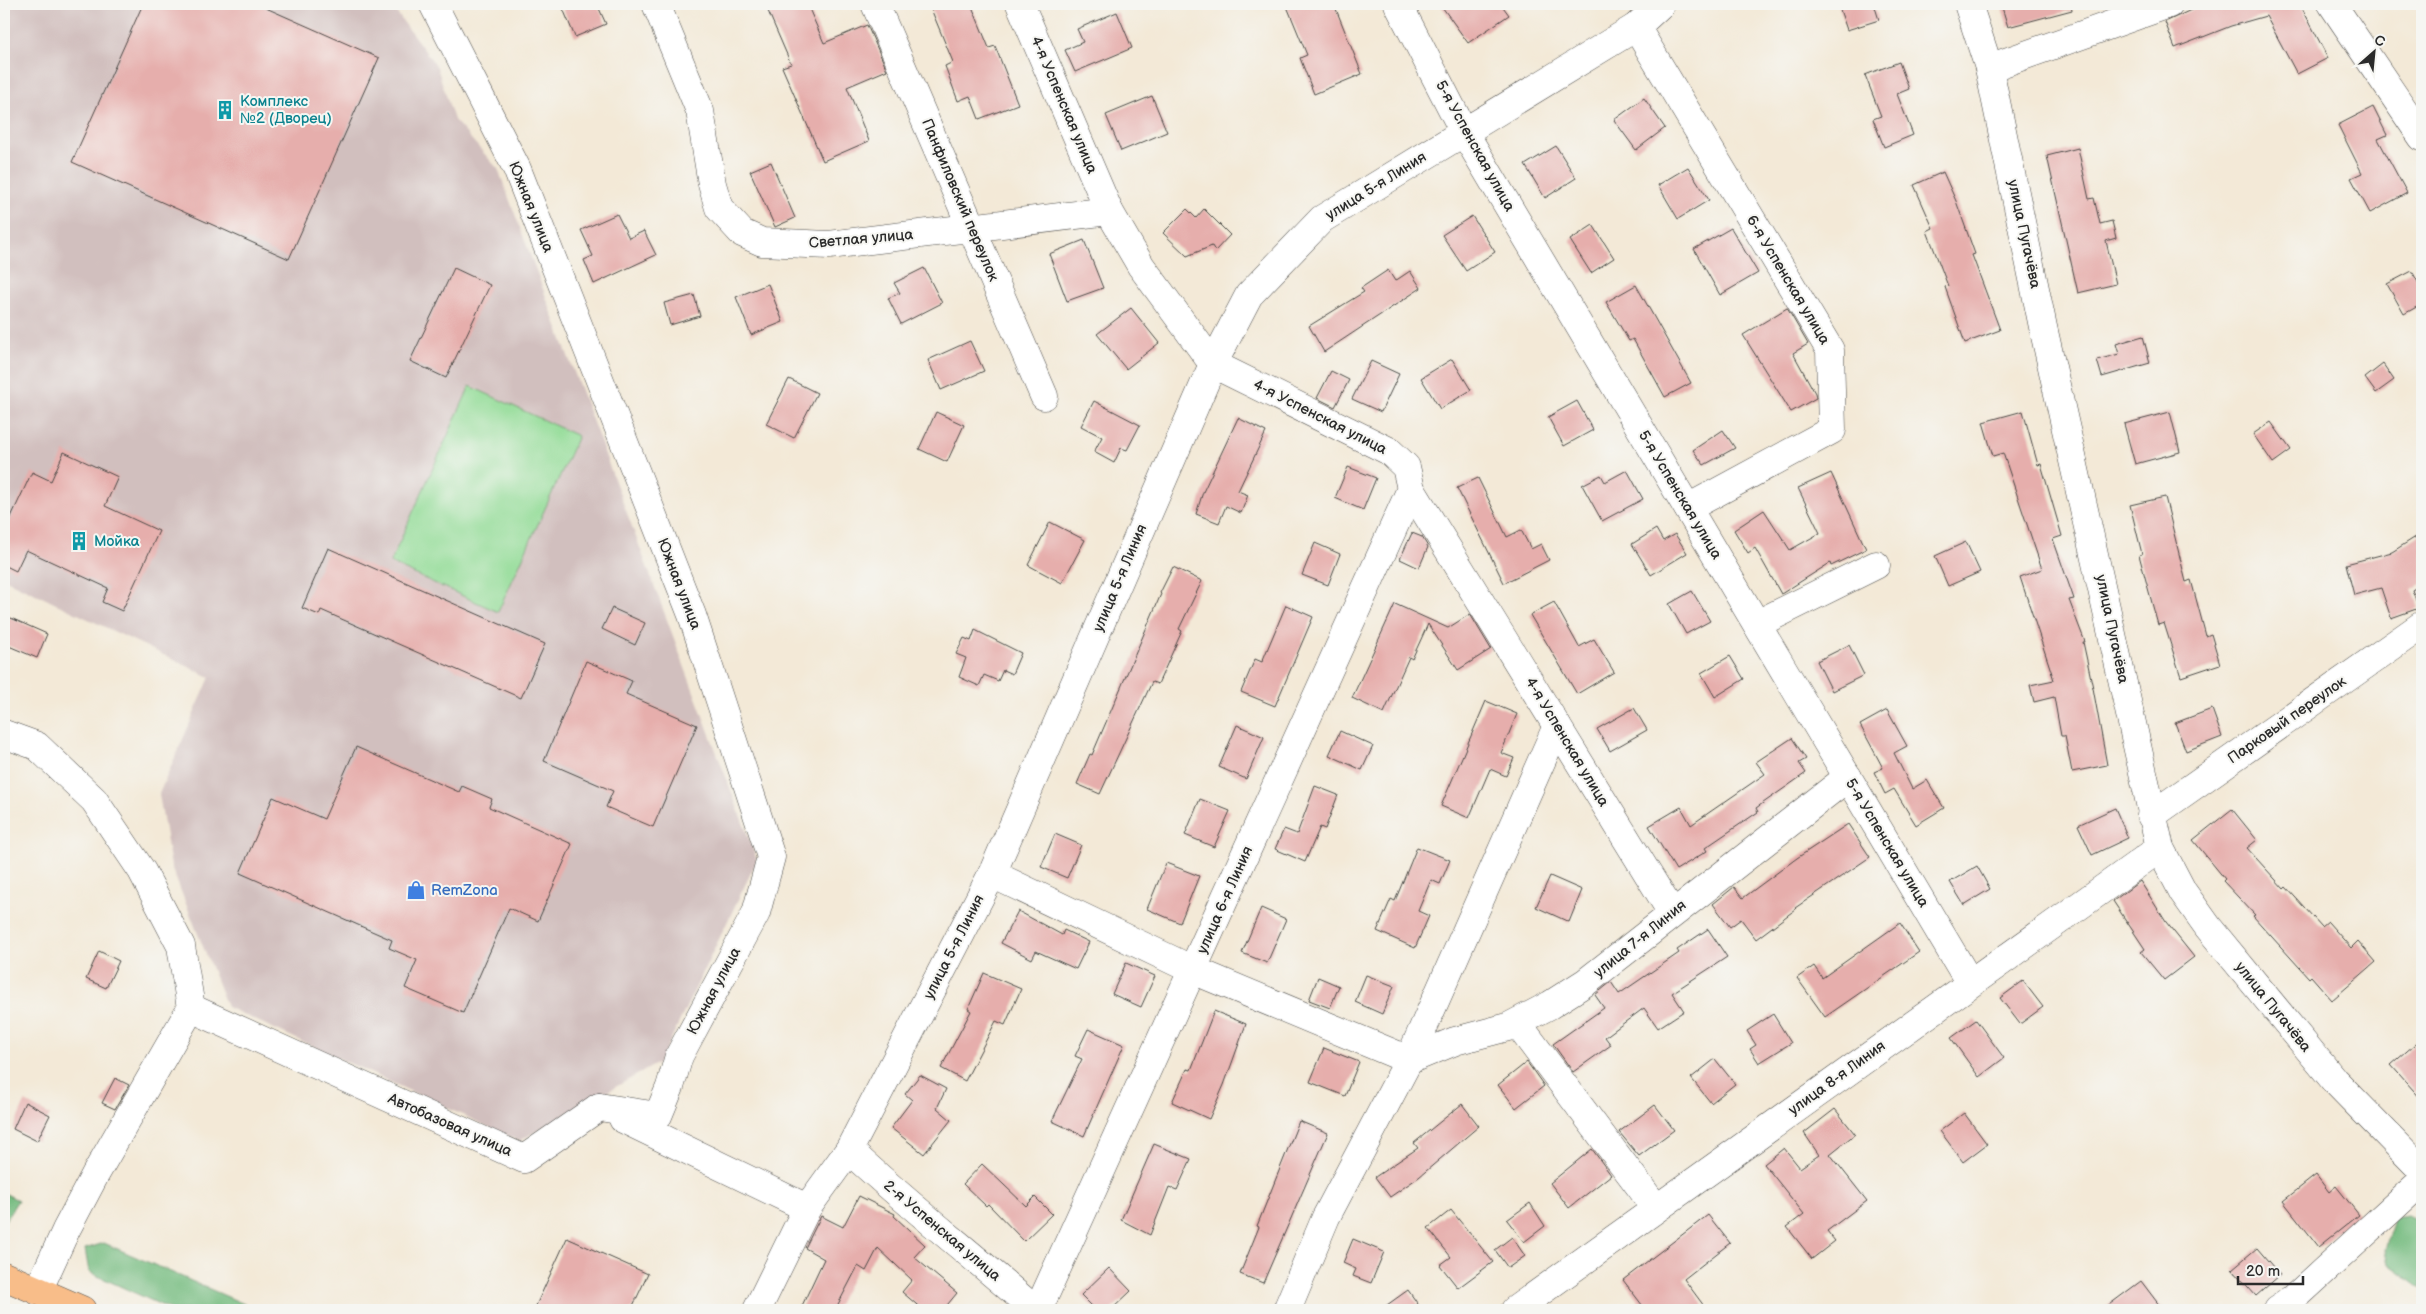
<svg xmlns="http://www.w3.org/2000/svg" width="2426" height="1314" font-family="'Balsamiq Sans',sans-serif">
	<style>
		.industrial { fill: #d1bfbe }
		.green { fill: #93dc97; stroke: #5f8461 }
		.forest { fill: #76bc80; stroke: #507456 }
		.building { fill: #e6aeac }
		.lines { fill: none; stroke-linecap: round; stroke-linejoin: round }
		.minor-casing { stroke: #494845; stroke-width: 29 }
		.major-casing { stroke: #494845; stroke-width: 29 }
		.minor { stroke: #fff; stroke-width: 28 }
		.major { stroke: #f8bd89; stroke-width: 28 }
		.labels { text-anchor: middle; dominant-baseline: central; stroke-width: 4; stroke-linejoin: round; paint-order: stroke }
		.culture-label { font-size: 15px; fill: #0d838f; stroke: #f6f6f2; text-anchor: start }
		.street-label { font-size: 15px; fill: #2b2b2b; stroke: #f6f6f2 }
		.shop-label { font-size: 15px; fill: #366cbe; stroke: #f6f6f2; text-anchor: start }
	</style>
	<rect width="100%" height="100%" fill="#f6f6f2"/>
	<filter id="ink" filterUnits="userSpaceOnUse"><feTurbulence type="fractalNoise" baseFrequency=".02" numOctaves="2"/><feDisplacementMap in="SourceGraphic" scale="10" xChannelSelector="R" yChannelSelector="G"/><feConvolveMatrix kernelMatrix="1 2 1 2 8 2 1 2 1" color-interpolation-filters="sRGB"/></filter>
	<filter id="wash" filterUnits="userSpaceOnUse"><feTurbulence type="fractalNoise" baseFrequency=".0096" numOctaves="4" result="noise"/><feDisplacementMap in="SourceGraphic" scale="20" xChannelSelector="R" yChannelSelector="G"/><feGaussianBlur stdDeviation="1.12" result="paint"/><feColorMatrix in="noise" values="0 0 0 0 0 0 0 0 0 0 0 0 0 0 0 0 0 1.4 0 .05"/><feComposite in="paint" operator="in"/></filter>
	<g filter="url(#wash)">
		<rect width="100%" height="100%" fill="#f3e9d7"/>
		<path class="industrial" d="M4 4H390L437 67 454 120 498 169 757 860 660 1062 519 1141 227 1007 171 866 159 794 210 677 4 579Z"/>
		<path class="green" d="M470 386 578 436 498 612 390 563Z"/>
		<g class="forest">
			<path d="M4 1193 18 1200 4 1222Z"/>
			<path d="M2408 1216 2422 1223V1288L2389 1264 2386 1250 2394 1218Z"/>
			<path d="M104 1243 258 1310H172L89 1272 85 1249Z"/>
		</g>
		<g id="blocks">
			<g class="building">
				<path d="M143 4H257L379 58 289 259 72 162Z"/>
				<path d="M561 4H597L606 24 575 37Z"/>
				<path d="M765 4H807L824 43 867 25 887 70 847 87 869 141 823 161 782 67 791 64Z"/>
				<path d="M929 4H971L989 48 995 46 1018 104 979 119 970 96 958 101 945 66 953 62Z"/>
				<path d="M1286 4H1334L1362 74 1314 94 1300 58 1307 55Z"/>
				<path d="M1440 4H1501L1509 15 1468 43Z"/>
				<path d="M1838 4H1874L1879 20 1847 30Z"/>
				<path d="M2001 4H2071L2072 10 2008 27Z"/>
				<path d="M2204 4H2300L2328 58 2297 74 2266 16 2231 26 2175 48 2165 22Z"/>
				<path d="M1117 12 1132 48 1075 72 1065 50 1083 42 1077 29Z"/>
				<path d="M1899 62 1909 89 1897 94 1913 135 1884 147 1873 119 1881 116 1865 75Z"/>
				<path d="M1152 96 1167 132 1121 151 1106 115Z"/>
				<path d="M1644 98 1665 128 1636 150 1614 120Z"/>
				<path d="M2373 107 2387 135 2378 139 2407 193 2370 213 2351 178 2362 173 2338 125Z"/>
				<path d="M1556 146 1576 178 1545 198 1525 165Z"/>
				<path d="M2078 148 2089 199 2094 198 2100 224 2112 221 2116 238 2106 241 2116 284 2078 293 2047 156Z"/>
				<path d="M771 162 795 218 775 227 750 171Z"/>
				<path d="M1688 167 1709 200 1678 219 1658 185Z"/>
				<path d="M1943 172 1956 201 1975 254 1972 255 2000 330 1965 343 1945 287 1948 286 1927 231 1933 228 1914 185Z"/>
				<path d="M1187 209 1196 218 1204 209 1230 235 1215 251 1212 246 1187 256 1163 233Z"/>
				<path d="M617 214 629 238 644 231 656 255 594 284 584 260 593 256 581 230Z"/>
				<path d="M1472 216 1495 252 1466 271 1442 235Z"/>
				<path d="M1593 225 1614 258 1591 273 1570 240Z"/>
				<path d="M1731 228 1758 273 1720 295 1694 249Z"/>
				<path d="M1084 240 1103 288 1067 301 1049 254Z"/>
				<path d="M454 268 490 285 446 378 410 361Z"/>
				<path d="M924 268 942 303 901 324 888 298 900 293 894 283Z"/>
				<path d="M1388 270 1395 281 1410 271 1421 288 1324 352 1309 326 1364 292 1361 288Z"/>
				<path d="M2412 271 2422 290V304L2404 314 2387 284Z"/>
				<path d="M768 284 783 322 751 335 736 297Z"/>
				<path d="M1636 285 1691 383 1665 397 1633 339 1629 341 1606 302Z"/>
				<path d="M694 295 700 316 670 325 664 303Z"/>
				<path d="M1131 308 1159 343 1126 369 1097 334Z"/>
				<path d="M1787 308 1808 344 1793 353 1815 393 1816 398 1791 412 1743 335Z"/>
				<path d="M2143 336 2150 363 2102 377 2097 360 2119 354 2116 344Z"/>
				<path d="M970 341 984 371 941 390 928 360Z"/>
				<path d="M1452 359 1471 390 1440 409 1421 378Z"/>
				<path d="M1371 361 1399 374 1381 412 1352 399Z"/>
				<path d="M2383 364 2394 380 2376 393 2365 378Z"/>
				<path d="M1331 371 1349 380 1335 407 1317 398Z"/>
				<path d="M789 379 817 393 794 438 766 424Z"/>
				<path d="M1094 401 1140 425 1127 450 1121 448 1114 463 1094 452 1102 437 1081 426Z"/>
				<path d="M1577 401 1593 430 1564 446 1548 417Z"/>
				<path d="M2023 411 2038 465 2041 464 2062 536 2053 539 2074 599 2069 600 2085 642H2083L2093 688 2107 765 2072 772 2065 736H2061L2054 697 2034 702 2030 685 2054 680 2020 577 2042 569 2003 453 1993 456 1983 422Z"/>
				<path d="M936 412 964 425 947 462 919 449Z"/>
				<path d="M2170 412 2180 452 2135 464 2124 424Z"/>
				<path d="M1238 418 1266 432 1238 491 1248 495 1241 513 1226 506 1219 523 1196 514 1203 492Z"/>
				<path d="M2271 422 2291 450 2273 463 2253 434Z"/>
				<path d="M1723 430 1735 448 1704 465 1693 450Z"/>
				<path d="M64 452 118 477 105 506 159 531 122 611 102 602 108 588 26 550 16 571 4 565V532L32 472 51 481Z"/>
				<path d="M1348 467 1376 478 1363 510 1335 498Z"/>
				<path d="M1627 470 1643 499 1602 521 1582 485 1601 475 1605 482Z"/>
				<path d="M1831 473 1866 549 1831 566 1830 563 1781 594 1755 548 1748 553 1734 530 1764 510 1790 550 1820 533 1798 488Z"/>
				<path d="M1478 478 1507 537 1521 530 1531 549 1541 544 1549 560 1504 583 1457 488Z"/>
				<path d="M2165 497 2186 582 2191 580 2206 636 2211 634 2220 664 2181 677 2164 623 2158 625 2139 555 2142 554 2130 505Z"/>
				<path d="M1050 522 1085 540 1062 583 1028 565Z"/>
				<path d="M1656 529 1663 541 1675 534 1687 553 1651 575 1632 544Z"/>
				<path d="M1412 533 1422 537 1428 547 1419 568 1400 559Z"/>
				<path d="M2422 533V584L2412 590 2419 608 2391 618 2381 588 2354 595 2346 564 2392 552Z"/>
				<path d="M1966 542 1980 572 1948 586 1935 556Z"/>
				<path d="M1315 543 1340 554 1328 585 1302 575Z"/>
				<path d="M328 548 545 644 521 698 321 610 319 615 302 608Z"/>
				<path d="M1173 567 1202 581 1179 629 1182 631 1158 684 1152 682 1100 794 1077 784 1090 754 1092 755 1161 594 1160 593Z"/>
				<path d="M1692 591 1710 621 1686 634 1669 604Z"/>
				<path d="M1554 602 1579 647 1594 639 1614 672 1577 694 1530 615Z"/>
				<path d="M1395 604 1448 628 1470 614 1491 649 1458 670 1428 624 1412 659 1409 657 1384 713 1352 698Z"/>
				<path d="M1286 605 1313 617 1275 706 1241 692 1255 659 1262 662Z"/>
				<path d="M612 608 645 623 635 645 602 629Z"/>
				<path d="M4 615 47 634 37 658 4 644Z"/>
				<path d="M975 630 1021 653 1012 674 1003 670 998 681 984 675 979 686 959 677 966 658 956 654 964 638 971 641Z"/>
				<path d="M1849 645 1864 675 1832 691 1817 661Z"/>
				<path d="M1730 656 1744 679 1715 697 1701 673Z"/>
				<path d="M586 661 632 681 626 694 697 725 653 827 606 807 613 791 544 761Z"/>
				<path d="M1486 701 1517 714 1501 753 1514 758 1506 776 1490 769 1469 818 1441 806Z"/>
				<path d="M1634 708 1647 730 1610 751 1597 729Z"/>
				<path d="M2212 709 2222 737 2186 751 2175 723Z"/>
				<path d="M1887 710 1907 746 1894 753 1912 789 1927 780 1944 808 1916 825 1894 789 1885 794 1874 772 1883 768 1860 725Z"/>
				<path d="M1237 725 1264 737 1246 779 1219 767Z"/>
				<path d="M1340 731 1373 746 1362 770 1329 755Z"/>
				<path d="M1792 738 1806 759 1799 763 1806 773 1756 808 1758 812 1705 848 1707 851 1676 870 1649 826 1681 807 1691 825 1765 774 1756 762Z"/>
				<path d="M356 747 459 792 462 786 492 799 489 807 572 844 538 921 509 908 463 1013 405 988 417 960 389 948 392 940 240 873 273 797 324 819Z"/>
				<path d="M1315 786 1338 795 1325 829 1320 827 1305 862 1275 849 1284 829 1297 834Z"/>
				<path d="M1200 799 1230 811 1214 847 1185 835Z"/>
				<path d="M2115 808 2128 838 2092 855 2078 825Z"/>
				<path d="M2232 809 2257 840 2247 848 2284 889 2286 887 2322 927 2328 922 2351 948 2358 941 2376 962 2332 1000 2311 976 2309 978 2253 916 2255 915 2223 881 2225 879 2193 840Z"/>
				<path d="M1848 824 1870 857 1795 908 1796 909 1756 939 1741 919 1730 927 1713 904 1734 887 1743 898 1797 858Z"/>
				<path d="M1055 834 1081 845 1067 878 1041 867Z"/>
				<path d="M1417 847 1450 860 1440 884 1431 880 1418 911 1429 916 1415 948 1377 931 1391 899 1395 901Z"/>
				<path d="M1166 863 1199 876 1180 923 1147 909Z"/>
				<path d="M1977 866 1990 889 1964 905 1950 882Z"/>
				<path d="M1550 876 1582 890 1569 922 1536 907Z"/>
				<path d="M2140 881 2166 922 2194 957 2164 980 2141 952 2145 949 2113 901Z"/>
				<path d="M1261 908 1286 919 1267 963 1242 953Z"/>
				<path d="M1018 911 1062 935 1064 930 1089 942 1076 969 1036 951 1032 959 1001 943Z"/>
				<path d="M1900 923 1919 952 1825 1017 1797 978 1814 966 1822 978Z"/>
				<path d="M1708 929 1727 957 1672 993 1684 1011 1658 1028 1644 1008 1605 1037 1611 1045 1573 1072 1553 1044 1604 1008 1595 995 1611 982 1619 994 1679 953 1677 950Z"/>
				<path d="M99 951 119 961 106 988 86 979Z"/>
				<path d="M1126 963 1155 976 1141 1007 1112 994Z"/>
				<path d="M984 973 1021 989 1005 1025 996 1021 965 1081 941 1068 971 1011 968 1009Z"/>
				<path d="M1366 975 1394 986 1382 1014 1355 1002Z"/>
				<path d="M1318 977 1339 986 1330 1008 1309 1000Z"/>
				<path d="M2023 981 2043 1007 2020 1024 2000 998Z"/>
				<path d="M1214 1011 1246 1024 1224 1085 1209 1119 1172 1102 1187 1069 1191 1070Z"/>
				<path d="M1773 1014 1791 1043 1759 1063 1750 1049 1756 1045 1747 1031Z"/>
				<path d="M1976 1020 2004 1058 1979 1077 1951 1038Z"/>
				<path d="M1088 1029 1124 1045 1084 1136 1052 1121 1082 1059 1075 1056Z"/>
				<path d="M2422 1038V1100L2391 1065Z"/>
				<path d="M1324 1048 1359 1062 1345 1096 1310 1082Z"/>
				<path d="M1715 1059 1735 1084 1711 1103 1691 1078Z"/>
				<path d="M1527 1062 1544 1086 1516 1108 1498 1085Z"/>
				<path d="M920 1075 946 1089 937 1108 951 1120 924 1154 891 1128 912 1100 905 1094Z"/>
				<path d="M115 1078 129 1085 115 1109 102 1103Z"/>
				<path d="M25 1102 50 1115 37 1141 13 1129Z"/>
				<path d="M1462 1104 1479 1126 1419 1177 1390 1197 1375 1177 1418 1148 1414 1143Z"/>
				<path d="M1655 1105 1674 1130 1639 1156 1619 1132Z"/>
				<path d="M1835 1109 1855 1134 1830 1154 1867 1201 1827 1231 1835 1241 1812 1259 1787 1227 1804 1214 1764 1164 1784 1148 1800 1168 1819 1155 1804 1133Z"/>
				<path d="M1964 1113 1987 1144 1963 1162 1940 1131Z"/>
				<path d="M1299 1121 1328 1133 1263 1283 1240 1274 1259 1227 1257 1226Z"/>
				<path d="M1154 1144 1191 1159 1177 1190 1169 1187 1150 1235 1121 1220Z"/>
				<path d="M1592 1149 1611 1175 1569 1208 1550 1183Z"/>
				<path d="M982 1164 1026 1206 1035 1197 1052 1214 1024 1241 988 1204 986 1206 963 1184Z"/>
				<path d="M2316 1175 2329 1192 2336 1186 2359 1215 2319 1247 2283 1201Z"/>
				<path d="M859 1196 895 1214 894 1216 925 1245 914 1257 957 1293 943 1310H923L902 1292 912 1280 878 1248 866 1271 858 1266 835 1310H800L824 1259 805 1248 821 1216 843 1227Z"/>
				<path d="M1530 1203 1545 1226 1524 1242 1507 1220Z"/>
				<path d="M1451 1210 1493 1262 1458 1288 1440 1265 1451 1257 1428 1228Z"/>
				<path d="M1708 1215 1730 1243 1684 1279 1707 1310H1646L1623 1280Z"/>
				<path d="M1512 1237 1525 1256 1508 1268 1495 1250Z"/>
				<path d="M567 1238 648 1274 631 1310H534Z"/>
				<path d="M1353 1239 1384 1252 1371 1283 1353 1276 1356 1269 1343 1263Z"/>
				<path d="M2257 1248 2280 1275 2256 1296 2232 1269Z"/>
				<path d="M1109 1268 1131 1291 1111 1310H1096L1081 1295Z"/>
				<path d="M2141 1281 2163 1310H2102Z"/>
				<path d="M1408 1290 1422 1310H1380Z"/>
			</g>
		</g>
	</g>
	<g filter="url(#ink)">
		<use href="#blocks" fill-opacity="0" stroke="#494845" stroke-width="1"/>
		<g class="lines">
			<g class="minor-casing">
				<g id="minor">
					<path d="M433 4 517 169 692 615 771 857 756 913 679 1056 670 1087 658 1116 599 1107"/>
					<path d="M656 4 700 111 712 184 719 208 742 233 762 242 829 245 1109 211"/>
					<path d="M875 4 1044 396"/>
					<path d="M1020 4 1109 211 1141 266 1213 364 1389 451 1406 467 1411 489 1672 913"/>
					<path d="M1398 4 1464 132 1970 983"/>
					<path d="M1968 4 1989 68 2043 327 2160 848 2183 892 2208 927 2334 1080 2422 1170"/>
					<path d="M2332 4 2422 137"/>
					<path d="M1636 27 1830 350 1832 430 1688 508"/>
					<path d="M1989 68 2169 4"/>
					<path d="M1757 624 1876 565"/>
					<path d="M4 734 37 746 94 800 142 871 181 946 191 1008 95 1175 66 1230 38 1291"/>
					<path d="M2151 816 2422 625"/>
					<path d="M992 874 1193 970 1409 1060 1455 1041 1508 1027 1550 1005 1586 982 1848 777"/>
					<path d="M191 1008 524 1159 599 1107"/>
					<path d="M1517 1023 1656 1208"/>
					<path d="M623 1119 807 1208"/>
					<path d="M849 1150C909 1206 974 1256 1035 1310"/>
					<path d="M757 1310 807 1208 849 1150 992 874 1213 364 1249 295 1322 219 1636 27 1661 4"/>
					<path d="M1038 1310 1411 489"/>
					<path d="M1287 1310 1326 1217 1409 1060 1557 726"/>
					<path d="M1515 1310 2160 848"/>
					<path d="M2277 1310 2292 1300 2422 1181"/>
				</g>
			</g>
			<g class="major-casing">
				<path id="major" d="M4 1276 82 1310"/>
			</g>
			<use href="#minor" class="minor"/>
			<use href="#major" class="major"/>
		</g>
	</g>
	<defs>
		<g id="building-bare" transform="scale(1.5)"><path d="M-4-6H4V6H1V3H-1V6H-4ZM-2.5-4.3h1.7v1.8h-1.7ZM.8-4.3h1.7v1.8H.8ZM-2.5-1h1.7V.8h-1.7ZM.8-1h1.7V.8H.8Z" fill="#0f9aa8" stroke="#f6f6f2" stroke-width="2.5" paint-order="stroke"/></g>
		<g id="shop-bare" transform="scale(1.5)"><path d="M-5-2.5h2.3a2.7 3.5 0 0 1 5.4 0H5L5.5 6h-11ZM-1.5-2.5h3a1.5 2.3 0 0 0-3 0Z" fill="#3f7fe0" stroke="#f6f6f2" stroke-width="2.5" paint-order="stroke"/></g>
	</defs>
	<g fill-rule="evenodd">
		<use href="#building-bare" x="225" y="110"/>
		<use href="#building-bare" x="79" y="541"/>
		<use href="#shop-bare" x="416" y="890"/>
	</g>
	<g class="labels">
		<g class="culture-label">
			<text x="240" y="101">Комплекс<tspan x="240" dy="17">№2 (Дворец)</tspan></text>
			<text x="94" y="541">Мойка</text>
		</g>
		<g class="street-label">
			<text transform="translate(1064 105) rotate(67)">4-я Успенская улица</text>
			<text transform="translate(1475 146) rotate(61)">5-я Успенская улица</text>
			<text transform="translate(1376 186) rotate(-32)">улица 5-я Линия</text>
			<text transform="translate(960 200) rotate(67)">Панфиловский переулок</text>
			<text transform="translate(531 207) rotate(68)">Южная улица</text>
			<text transform="translate(2024 234) rotate(78)">улица Пугачёва</text>
			<text transform="translate(861 239) rotate(-5)">Светлая улица</text>
			<text transform="translate(1788 280) rotate(59)">6-я Успенская улица</text>
			<text transform="translate(1320 417) rotate(27)">4-я Успенская улица</text>
			<text transform="translate(1680 495) rotate(59)">5-я Успенская улица</text>
			<text transform="translate(1120 578) rotate(-67)">улица 5-я Линия</text>
			<text transform="translate(679 584) rotate(69)">Южная улица</text>
			<text transform="translate(2112 629) rotate(78)">улица Пугачёва</text>
			<text transform="translate(2287 720) rotate(-35)">Парковый переулок</text>
			<text transform="translate(1567 742) rotate(59)">4-я Успенская улица</text>
			<text transform="translate(1887 843) rotate(59)">5-я Успенская улица</text>
			<text transform="translate(1225 900) rotate(-66)">улица 6-я Линия</text>
			<text transform="translate(1640 939) rotate(-39)">улица 7-я Линия</text>
			<text transform="translate(954 947) rotate(-63)">улица 5-я Линия</text>
			<text transform="translate(714 991) rotate(-62)">Южная улица</text>
			<text transform="translate(2273 1007) rotate(51)">улица Пугачёва</text>
			<text transform="translate(1837 1078) rotate(-36)">улица 8-я Линия</text>
			<text transform="translate(450 1125) rotate(24)">Автобазовая улица</text>
			<text transform="translate(942 1231) rotate(40)">2-я Успенская улица</text>
		</g>
		<g class="shop-label">
			<text x="431" y="890">RemZona</text>
		</g>
	</g>
	<rect width="2426" height="1314" fill="none" stroke="#f6f6f2" stroke-width="20"/>
	<g transform="translate(2374 52) rotate(27)" stroke="#f6f6f2" stroke-width="4" paint-order="stroke">
	<path d="M0-4L9 19L0 12L-9 19Z" fill="#2b2b2b"/>
	<text y="-8" font-size="14" font-weight="bold" text-anchor="middle" fill="#2b2b2b">С</text>
	</g>
	<path d="M2238 1276v8h65v-8" fill="none" stroke="#2b2b2b" stroke-width="2.5"/>
	<text x="2246" y="1276" font-size="15" fill="#2b2b2b" stroke="#f6f6f2" stroke-width="4" paint-order="stroke">20 m</text>
</svg>
